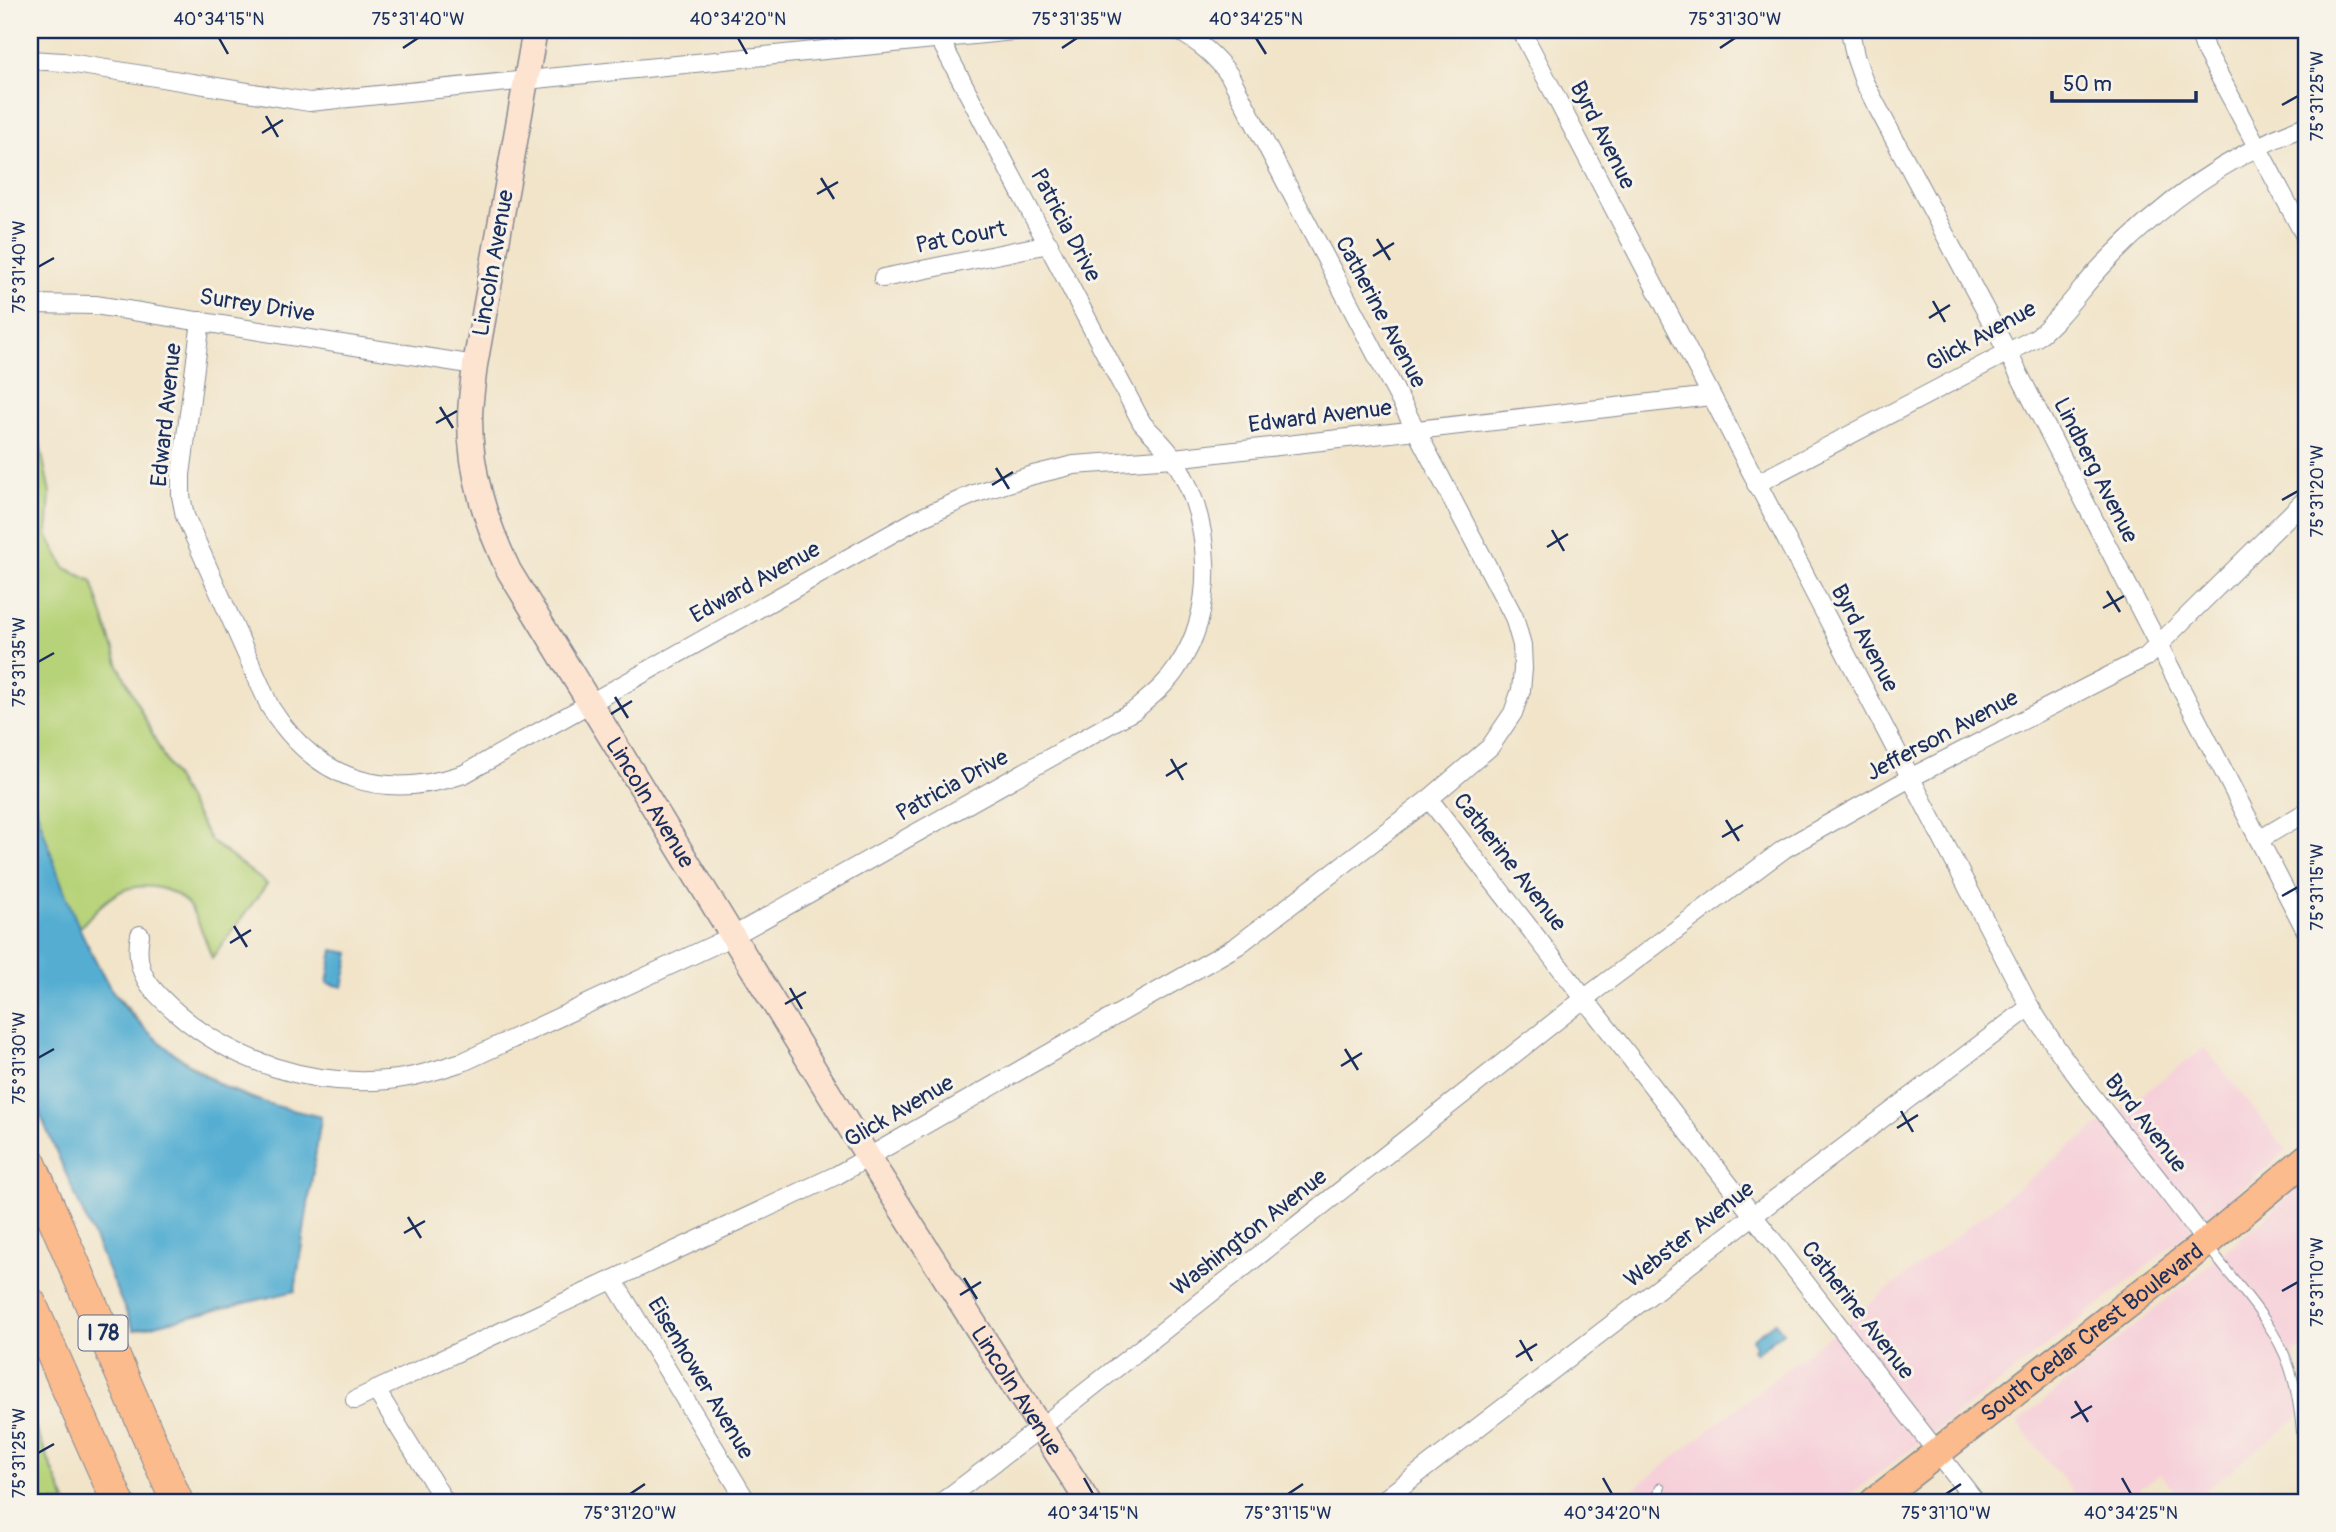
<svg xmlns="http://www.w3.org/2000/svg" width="2336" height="1532" font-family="Pangolin,sans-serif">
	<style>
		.built { fill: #f6cfd9 }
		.green { fill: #b7d379; stroke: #69816c; stroke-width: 2 }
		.water { fill: #54aed2; stroke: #386e98; stroke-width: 2 }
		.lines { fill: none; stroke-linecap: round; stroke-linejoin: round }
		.lane-casing { stroke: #868a94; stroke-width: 11 }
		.street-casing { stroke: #868a94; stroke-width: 20 }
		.secondary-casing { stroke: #868a94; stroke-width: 27 }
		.primary-casing { stroke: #868a94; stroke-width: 31 }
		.highway-casing { stroke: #868a94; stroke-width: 34 }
		.lane { stroke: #fff; stroke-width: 9 }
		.street { stroke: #fff; stroke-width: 18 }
		.secondary { stroke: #fde4d1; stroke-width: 24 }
		.primary { stroke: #fbbb8c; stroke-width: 28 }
		.highway { stroke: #fbbb8c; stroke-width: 32 }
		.ticks { fill: none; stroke: #1b2f5e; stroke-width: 2.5 }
		.labels { text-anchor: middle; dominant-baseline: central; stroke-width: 6; stroke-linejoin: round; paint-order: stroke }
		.shield { fill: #f7f3e8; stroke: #5d6a87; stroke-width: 2 }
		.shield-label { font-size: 21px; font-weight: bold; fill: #1b2f5e }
		.street-label { font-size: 23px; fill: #1b2f5e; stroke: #f7f3e8 }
		.neatline { fill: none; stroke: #1b2f5e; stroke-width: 2.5 }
		.ticks-label { font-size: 18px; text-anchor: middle; fill: #1b2f5e }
	</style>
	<rect width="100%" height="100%" fill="#f7f3e8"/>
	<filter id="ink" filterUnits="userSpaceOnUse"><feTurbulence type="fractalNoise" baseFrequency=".0143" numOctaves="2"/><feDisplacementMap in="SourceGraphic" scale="14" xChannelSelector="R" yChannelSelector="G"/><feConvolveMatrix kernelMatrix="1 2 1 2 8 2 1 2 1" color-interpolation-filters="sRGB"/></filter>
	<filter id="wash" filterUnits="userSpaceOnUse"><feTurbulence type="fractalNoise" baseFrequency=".00686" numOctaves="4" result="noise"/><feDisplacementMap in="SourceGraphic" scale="28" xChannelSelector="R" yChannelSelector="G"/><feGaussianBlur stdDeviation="1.57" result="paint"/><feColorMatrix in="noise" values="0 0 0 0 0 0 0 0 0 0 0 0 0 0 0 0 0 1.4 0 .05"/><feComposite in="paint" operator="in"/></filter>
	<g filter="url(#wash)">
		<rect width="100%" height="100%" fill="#f1e4c9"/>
		<g class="built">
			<path d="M2205 1048 2287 1151 2140 1272 2003 1380 1840 1502H1617L2076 1142Z"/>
			<path d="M2306 1179V1351L2294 1352 2304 1413 2190 1502H2183L2161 1473 2124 1502H2081L2017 1423 2263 1220Z"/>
		</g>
		<g class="green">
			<path d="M37 430 50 493 47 535 65 568 92 581 119 666 167 764 211 841 267 884 212 958C206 941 200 923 190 907 183 898 174 892 163 889 123 878 105 901 79 928L110 988 156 1041 224 1087 271 1105 321 1117 295 1291 134 1330 30 1091V432Z"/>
			<path d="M30 1415 66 1502H45L30 1467Z"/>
		</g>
		<g class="water">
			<path d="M30 788C51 856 73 925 109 986 131 1023 186 1066 224 1087 254 1102 288 1109 321 1117L295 1291 134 1330 30 1091Z"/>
			<path d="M333 950 350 953 343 987 327 983Z"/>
			<path d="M1775 1322 1783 1332 1756 1353 1753 1349 1756 1346 1752 1339Z"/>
		</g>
	</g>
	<g filter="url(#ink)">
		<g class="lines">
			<g class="lane-casing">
				<g id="lane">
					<path d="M2207 1245C2235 1284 2273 1320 2289 1366 2301 1401 2302 1442 2306 1479"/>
					<path d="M1652 1502 1657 1498 1660 1488"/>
				</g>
			</g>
			<g class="street-casing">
				<g id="street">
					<path d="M1521 30 2030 1007C2081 1091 2150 1163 2206 1243"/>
					<path d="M1850 30 1855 56 1864 82 2008 353 2306 931"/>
					<path d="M2199 30 2205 49 2306 238"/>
					<path d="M30 60 63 62 309 102 1023 30"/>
					<path d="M883 278 1049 244"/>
					<path d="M30 304 95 305 475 365"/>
					<path d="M201 321 181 475V496L185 516 270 707C317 781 383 801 464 774L916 520 974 494 1033 475 1074 465 1174 458 1711 396"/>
					<path d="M1756 484 2037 337C2063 316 2080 289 2103 265 2160 205 2227 155 2306 126"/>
					<path d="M1429 799 1976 1502"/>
					<path d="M2259 840 2306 812"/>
					<path d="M140 935C133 972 150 989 176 1012 233 1062 311 1087 388 1080 414 1078 440 1069 465 1061L733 936 1135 710C1150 697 1166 685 1177 668 1218 608 1212 520 1174 459 1166 446 1153 435 1142 423L939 38"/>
					<path d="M613 1280 747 1502"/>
					<path d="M376 1390 445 1502"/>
					<path d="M355 1400 837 1175 1237 946 1429 799 1490 747 1513 713 1521 690 1523 669 1522 645 1514 617 1230 76C1215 55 1199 42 1177 30"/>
					<path d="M942 1502 1040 1428 1585 998 1784 849 1910 778 2146 657 2306 499"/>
					<path d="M1381 1502 1754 1215 2030 1007"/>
				</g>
			</g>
			<g class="secondary-casing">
				<g id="secondary">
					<path id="s1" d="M535 30 475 365C473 383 470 401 470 419 470 474 486 523 509 571L868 1157 1088 1502"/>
				</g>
			</g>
			<g class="primary-casing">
				<g id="primary">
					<path id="s2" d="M1874 1502 2206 1243 2306 1159"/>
				</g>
			</g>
			<g class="highway-casing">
				<g id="highway">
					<path d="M30 1163 177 1502"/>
					<path d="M30 1303 118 1502"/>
				</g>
			</g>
			<use href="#lane" class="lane"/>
			<use href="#street" class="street"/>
			<use href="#secondary" class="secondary"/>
			<use href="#primary" class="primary"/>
			<use href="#highway" class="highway"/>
		</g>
	</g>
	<path class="ticks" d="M219 38 228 54M738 38 747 54M1256 38 1266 54M403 48 418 38M1062 48 1077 38M1720 48 1735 38M2282 105 2298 96M266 116 278 137M262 133 283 120M821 178 834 199M817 194 838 182M1377 239 1390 260M1373 256 1394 243M38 267 54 258M1933 301 1945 322M1929 318 1950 305M440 407 453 428M436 423 457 411M996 468 1009 489M992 485 1013 472M2282 500 2298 491M1552 530 1564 551M1547 547 1568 534M2107 591 2120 612M2103 608 2124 596M38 662 54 653M615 697 628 718M611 714 632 701M1171 759 1183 780M1166 776 1187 763M1726 820 1739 841M1722 837 1743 825M2282 896 2298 887M234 926 247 947M230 943 251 930M790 988 802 1009M785 1004 806 992M1345 1049 1358 1070M38 1058 54 1049M1341 1066 1362 1053M1901 1111 1913 1132M1897 1128 1918 1115M408 1217 421 1238M404 1233 425 1221M964 1278 977 1299M2282 1291 2298 1282M960 1295 981 1282M1520 1340 1532 1361M1516 1357 1537 1344M2075 1401 2088 1422M2071 1418 2092 1406M38 1453 54 1444M1084 1478 1093 1494M1603 1478 1612 1494M2122 1478 2131 1494M630 1494 645 1484M1288 1494 1303 1484M1946 1494 1961 1484"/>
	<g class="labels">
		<rect class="shield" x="78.5" y="1315.5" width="49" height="35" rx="5"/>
		<g class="shield-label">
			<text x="103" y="1333">I 78</text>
		</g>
		<g class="street-label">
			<text transform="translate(1603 135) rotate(63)">Byrd Avenue</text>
			<text transform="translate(1066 225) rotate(62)">Patricia Drive</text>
			<text transform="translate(961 237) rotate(-11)">Pat Court</text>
			<text transform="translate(493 263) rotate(-80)">Lincoln Avenue</text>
			<text transform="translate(257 305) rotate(9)">Surrey Drive</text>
			<text transform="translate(1381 312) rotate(62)">Catherine Avenue</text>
			<text transform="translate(1981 336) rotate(-29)">Glick Avenue</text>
			<text transform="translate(166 415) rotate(-84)">Edward Avenue</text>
			<text transform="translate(1320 416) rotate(-7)">Edward Avenue</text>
			<text transform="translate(2096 470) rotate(63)">Lindberg Avenue</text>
			<text transform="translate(755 582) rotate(-29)">Edward Avenue</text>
			<text transform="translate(1865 638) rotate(62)">Byrd Avenue</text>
			<text transform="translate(1942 735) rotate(-28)">Jefferson Avenue</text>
			<text transform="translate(952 785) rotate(-29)">Patricia Drive</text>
			<text stroke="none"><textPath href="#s1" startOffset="824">Lincoln Avenue</textPath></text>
			<text transform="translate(1510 862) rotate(52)">Catherine Avenue</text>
			<text transform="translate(899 1111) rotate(-30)">Glick Avenue</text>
			<text transform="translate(2146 1123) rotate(52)">Byrd Avenue</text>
			<text transform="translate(1249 1232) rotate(-38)">Washington Avenue</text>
			<text transform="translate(1689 1234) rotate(-38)">Webster Avenue</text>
			<text transform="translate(1858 1310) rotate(52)">Catherine Avenue</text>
			<text stroke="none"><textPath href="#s2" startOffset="276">South Cedar Crest Boulevard</textPath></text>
			<text transform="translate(701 1378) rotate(59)">Eisenhower Avenue</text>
			<text stroke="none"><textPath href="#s1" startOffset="1517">Lincoln Avenue</textPath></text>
		</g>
	</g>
	<rect width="2336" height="1532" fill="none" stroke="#f7f3e8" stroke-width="77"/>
	<path d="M2052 91v10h144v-10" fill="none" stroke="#1b2f5e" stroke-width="3.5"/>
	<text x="2063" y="91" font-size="21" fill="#1b2f5e" stroke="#f7f3e8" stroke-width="5" paint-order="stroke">50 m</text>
	<rect x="38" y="38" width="2260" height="1456" class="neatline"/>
	<g class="ticks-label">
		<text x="219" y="25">40°34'15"N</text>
		<text x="418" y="25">75°31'40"W</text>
		<text x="738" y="25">40°34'20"N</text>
		<text x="1077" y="25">75°31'35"W</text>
		<text x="1256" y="25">40°34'25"N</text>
		<text x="1735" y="25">75°31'30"W</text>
		<text transform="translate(2317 96) rotate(-90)" y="6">75°31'25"W</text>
		<text transform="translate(19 267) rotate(-90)" y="6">75°31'40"W</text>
		<text transform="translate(2317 491) rotate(-90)" y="6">75°31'20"W</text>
		<text transform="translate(19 662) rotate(-90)" y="6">75°31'35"W</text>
		<text transform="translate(2317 887) rotate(-90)" y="6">75°31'15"W</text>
		<text transform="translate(19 1058) rotate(-90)" y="6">75°31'30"W</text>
		<text transform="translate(2317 1282) rotate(-90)" y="6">75°31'10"W</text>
		<text transform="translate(19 1453) rotate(-90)" y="6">75°31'25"W</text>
		<text x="630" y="1519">75°31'20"W</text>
		<text x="1093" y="1519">40°34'15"N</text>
		<text x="1288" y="1519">75°31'15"W</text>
		<text x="1612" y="1519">40°34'20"N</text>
		<text x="1946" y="1519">75°31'10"W</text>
		<text x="2131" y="1519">40°34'25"N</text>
	</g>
</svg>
